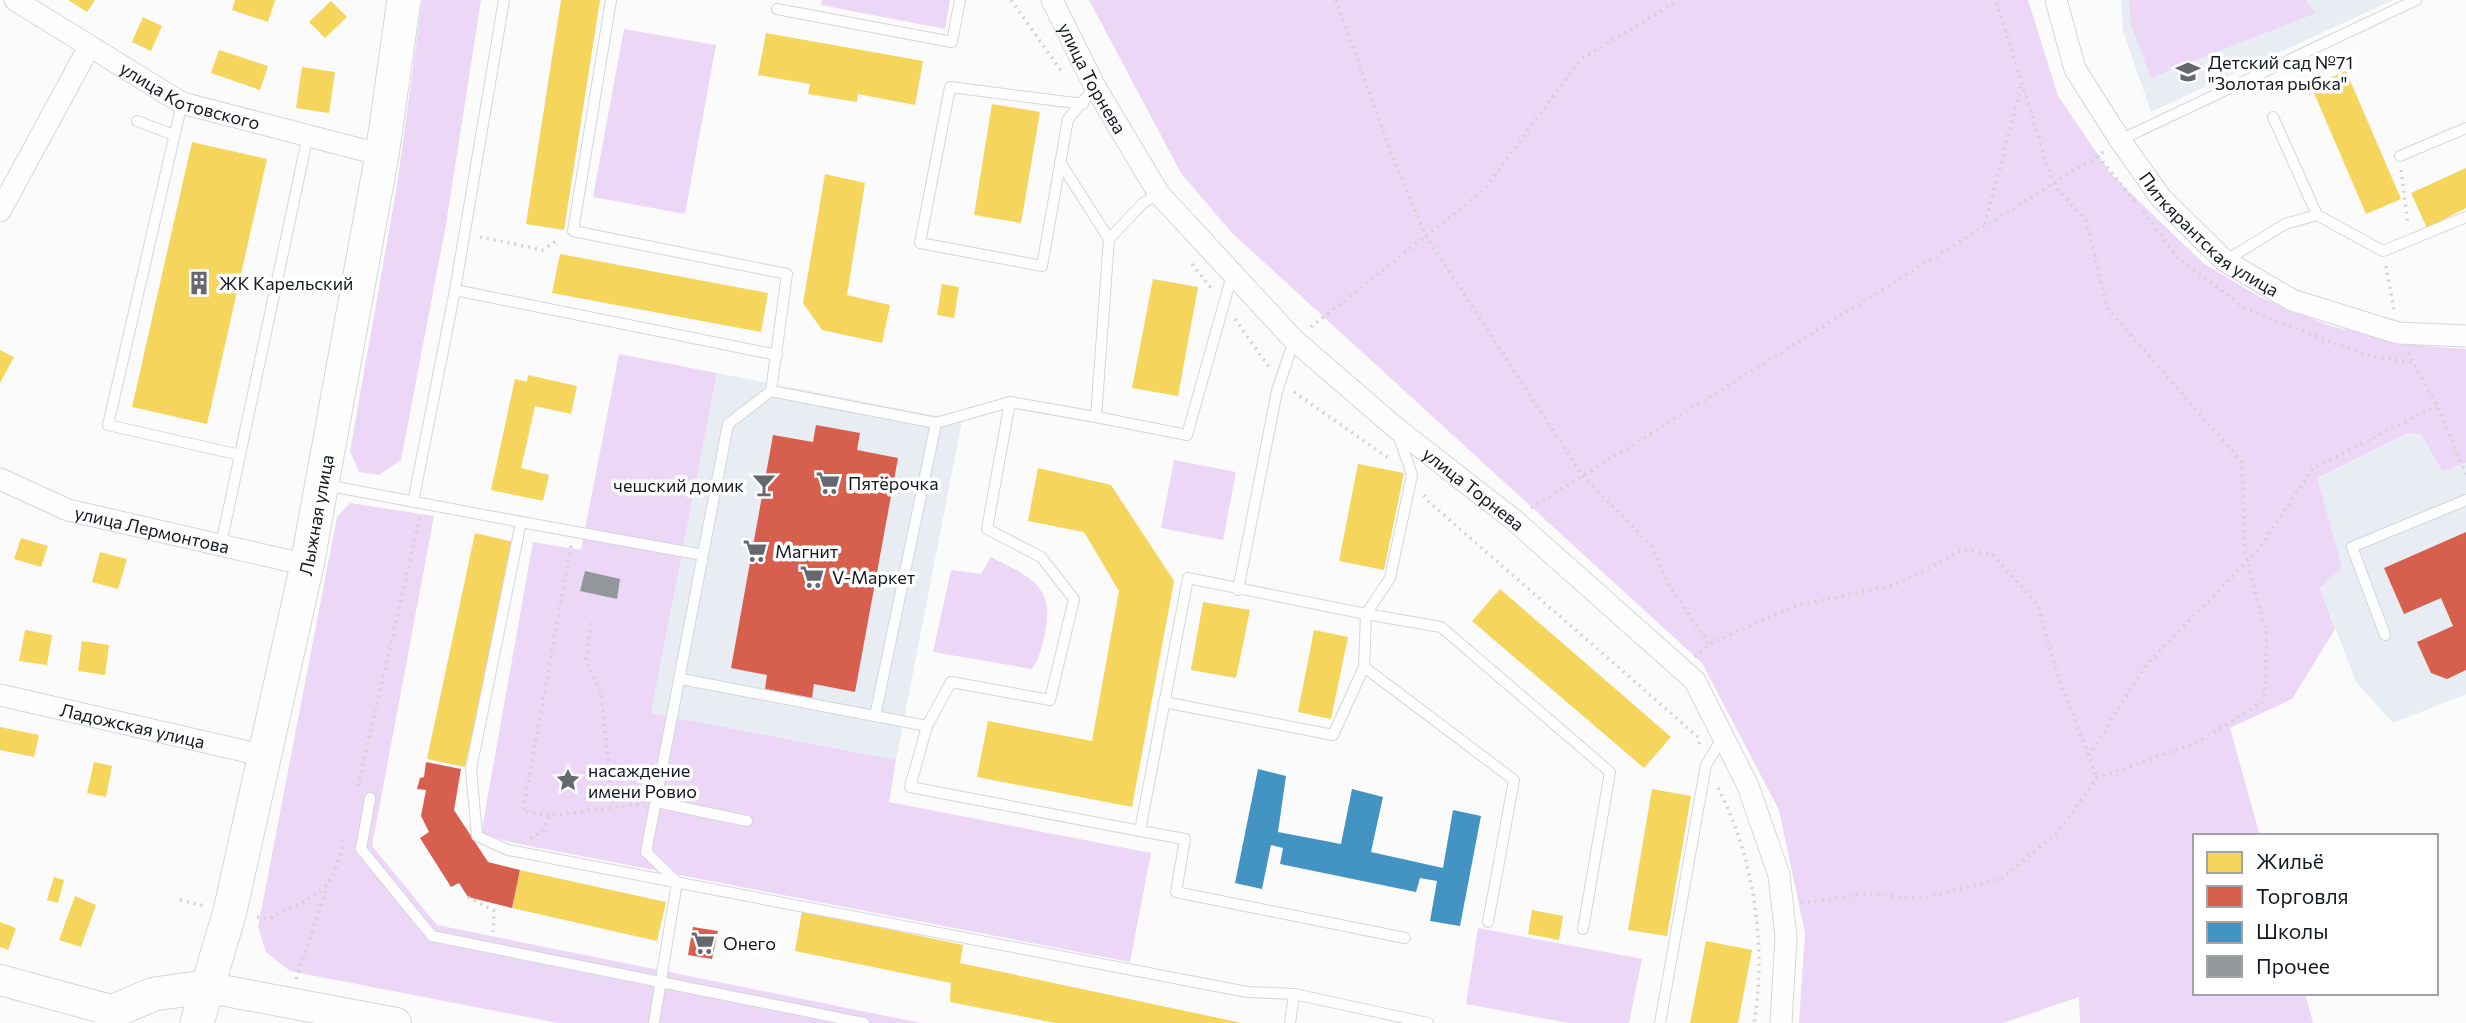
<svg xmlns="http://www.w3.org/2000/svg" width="2466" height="1023" font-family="Commissioner,sans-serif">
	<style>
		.built { fill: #e8edf3 }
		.green { fill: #ecd7f6 }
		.homes { fill: #f6d55c }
		.shops { fill: #d6604d }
		.schools { fill: #4393c3 }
		.building { fill: #92979a }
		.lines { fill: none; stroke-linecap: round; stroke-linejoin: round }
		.lane-casing { stroke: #d3d6db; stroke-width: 12 }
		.street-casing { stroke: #d3d6db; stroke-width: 23 }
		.secondary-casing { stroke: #d3d6db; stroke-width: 32 }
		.primary-casing { stroke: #d3d6db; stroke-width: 35 }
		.path { stroke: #d3d3d4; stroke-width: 3.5; stroke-dasharray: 2 5; stroke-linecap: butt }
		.lane { stroke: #fefefe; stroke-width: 10 }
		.street { stroke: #fefefe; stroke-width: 21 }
		.secondary { stroke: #fefefe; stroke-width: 30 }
		.primary { stroke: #fefefe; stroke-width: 33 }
		.labels { text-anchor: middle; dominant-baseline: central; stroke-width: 7; stroke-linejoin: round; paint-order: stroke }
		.poi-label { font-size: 18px; fill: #141922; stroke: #fff; text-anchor: start }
		.street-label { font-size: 18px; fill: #141922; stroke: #fff }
	</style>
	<rect width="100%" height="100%" fill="#fbfbfb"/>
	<g class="built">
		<path d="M2121 0H2393L2151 112 2123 31Z"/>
		<path d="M717 373 962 421 896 760 651 713Z"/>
		<path d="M2408 433 2421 434 2442 471 2466 463V694L2393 723 2356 682 2320 588 2317 478Z"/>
	</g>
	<g class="green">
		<path d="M422 0H481L446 224 401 460 379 475 359 472 350 451 397 186Z"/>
		<path d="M822 0H950L945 29 821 5Z"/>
		<path d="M1089 0H2028L2058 96 2111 174 2203 263 2260 297 2330 326 2425 346 2466 349V463L2442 471 2421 434 2408 433 2317 478 2342 567 2320 588 2335 629 2292 699 2230 728 2260 836H2195V993H2305L2313 1023H2080L2079 997 2003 1023H1799L1805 933 1779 810 1702 663 1232 233 1181 173Z"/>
		<path d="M2129 0H2306L2316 13 2151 78 2131 25Z"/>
		<path d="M624 29 716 45 685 214 593 197Z"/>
		<path d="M619 354 717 373 651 713 896 760 889 802 1151 853 1130 962 519 844 481 834 533 542 581 550Z"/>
		<path d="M1174 460 1236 472 1223 540 1161 528Z"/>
		<path d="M350 503 434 516 372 846 437 925 921 1023H558L290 971 266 952 258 927 337 517Z"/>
		<path d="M991 557C1029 577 1055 584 1045 633 1042 646 1040 657 1032 669L933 652 951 570 981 574Z"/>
		<path d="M1478 928 1642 959 1629 1023H1569L1466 1004Z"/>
	</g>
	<g class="homes">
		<path d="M68 0H95L87 12Z"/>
		<path d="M235 0H275L268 22 232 10Z"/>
		<path d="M561 0H600L564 230 526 224Z"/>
		<path d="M331 1 347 17 325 38 309 22Z"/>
		<path d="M143 17 162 26 151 51 132 42Z"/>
		<path d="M766 33 923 61 915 105 858 94 857 102 808 94 810 84 758 75Z"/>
		<path d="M219 50 268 66 260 90 211 73Z"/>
		<path d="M302 67 335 72 329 113 296 108Z"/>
		<path d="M2346 71 2401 199 2366 214 2311 86Z"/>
		<path d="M992 104 1040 112 1021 223 974 215Z"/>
		<path d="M192 142 267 159 207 424 132 407Z"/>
		<path d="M2466 168V208L2427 228 2411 193Z"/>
		<path d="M825 174 865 183 847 295 890 305 882 343 822 330 803 303Z"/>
		<path d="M560 254 768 293 761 332 552 293Z"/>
		<path d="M1153 279 1198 287 1178 396 1132 388Z"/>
		<path d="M942 284 959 287 954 318 937 315Z"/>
		<path d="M0 350 14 357 0 383Z"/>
		<path d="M528 375 577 386 571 414 535 406 521 468 549 475 543 501 491 490 515 379 527 382Z"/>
		<path d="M1358 464 1404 473 1384 570 1339 561Z"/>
		<path d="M1038 468 1111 485 1174 581 1132 807 977 777 988 721 1092 741 1119 591 1084 532 1028 521Z"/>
		<path d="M475 533 513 542 465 767 427 759Z"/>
		<path d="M21 538 48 546 41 567 14 559Z"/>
		<path d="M100 552 127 559 118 589 92 582Z"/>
		<path d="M1500 589 1671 737 1644 768 1472 621Z"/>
		<path d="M1203 602 1250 610 1236 678 1191 670Z"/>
		<path d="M25 630 52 635 47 665 19 661Z"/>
		<path d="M1314 630 1348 637 1331 719 1298 712Z"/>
		<path d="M82 641 109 645 105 675 78 671Z"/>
		<path d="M0 727 39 735 34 757 0 750Z"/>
		<path d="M94 762 112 766 106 797 87 793Z"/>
		<path d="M1652 789 1691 796 1667 936 1628 930Z"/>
		<path d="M520 870 666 902 657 941 512 908Z"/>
		<path d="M54 877 64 880 58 903 47 900Z"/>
		<path d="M75 896 96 905 81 947 59 940Z"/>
		<path d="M1532 910 1563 916 1559 940 1528 934Z"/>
		<path d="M802 911 963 945 960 963 1242 1023H1055L950 1002 951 983 795 951Z"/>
		<path d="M0 922 16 928 8 950 0 947Z"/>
		<path d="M1706 941 1752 950 1738 1023H1690Z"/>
	</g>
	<g class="shops">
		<path d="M816 425 860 433 857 450 898 458 855 692 814 684 812 698 765 689 767 675 731 668 773 435 813 442Z"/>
		<path d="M2466 532V670L2447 679 2431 673 2417 642 2453 626 2441 598 2404 614 2384 568Z"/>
		<path d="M426 762 461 769 454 810 488 862 520 870 512 908 468 897 459 883 451 887 420 838 429 832 421 816 426 790 417 789 420 778 424 777Z"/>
		<path d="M693 927 718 931 712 959 688 955Z"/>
	</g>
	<path class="schools" d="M1258 769 1286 776 1278 832 1341 844 1352 789 1383 797 1371 852 1443 868 1453 810 1481 816 1460 926 1430 921 1437 881 1420 878 1416 892 1280 864 1283 848 1271 845 1262 889 1235 883Z"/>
	<path class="building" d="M585 571 620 579 617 599 580 591Z"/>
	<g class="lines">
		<g class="lane-casing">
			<g id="lane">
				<path d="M611 0 573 231 787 274 771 391 728 424 646 852 677 882 654 1023"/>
				<path d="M777 9 952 42 960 0"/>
				<path d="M182 103 108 425 240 455 308 135"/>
				<path d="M1083 104 950 87 920 243 1042 266 1068 119 1095 87"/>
				<path d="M2273 117 2317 215 2383 251 2466 217"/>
				<path d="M137 121 174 135"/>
				<path d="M2120 140 2416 0"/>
				<path d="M2400 156 2466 128"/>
				<path d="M1060 162 1109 239"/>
				<path d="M2225 261 2285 224 2317 215"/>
				<path d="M455 290 777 355"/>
				<path d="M771 391 936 423 1010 402 1096 417 1109 239 1143 203 1159 194"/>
				<path d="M1010 402 987 529 1041 557 1074 599 1050 700 951 682 927 726 910 787 1140 831 1188 578 1366 614 1390 578 1412 475 1398 434"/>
				<path d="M1096 417 1187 435 1232 275"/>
				<path d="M325 485 521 522 471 769 477 836 508 850 1247 992 1294 994 1428 1023"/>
				<path d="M413 502 455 290 504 0"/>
				<path d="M521 522 703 555"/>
				<path d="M221 544 240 455"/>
				<path d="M1238 590 1277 391 1294 340"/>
				<path d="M2385 635 2352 547 2466 500"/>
				<path d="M1364 667 1514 780 1488 922"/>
				<path d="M681 679 927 726"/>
				<path d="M1164 702 1333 735 1364 667 1366 614 1441 627 1610 772 1583 929"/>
				<path d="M875 716 936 423"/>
				<path d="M370 798 361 849 432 936 864 1023"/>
				<path d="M656 802 747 821"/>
				<path d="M1140 831 1185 839 1176 892 1405 938"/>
				<path d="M1290 1023 1294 994"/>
				<path d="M1660 1023 1706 765 1723 737"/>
			</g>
		</g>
		<g class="street-casing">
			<g id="street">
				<path id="s1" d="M15 0 182 103 382 155"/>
				<path id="s2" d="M1052 0 1095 87 1159 194 1294 340 1396 428 1514 520 1695 681 1748 786 1779 875 1786 936 1781 1023"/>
				<path id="s3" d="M2056 0 2075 69 2120 140 2161 198 2225 261 2292 300 2398 333 2466 336"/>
				<path d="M0 211 89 47"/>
				<path id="s4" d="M0 479 68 510 307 565"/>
				<path id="s5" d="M0 695 266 756"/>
			</g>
		</g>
		<g class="secondary-casing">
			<g id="secondary">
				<path d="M0 980 114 1011"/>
				<path d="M205 987 396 1023"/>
			</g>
		</g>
		<g class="primary-casing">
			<g id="primary">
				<path d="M111 1023 114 1011 154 994 205 987"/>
				<path id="s6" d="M197 1023 230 911 307 565 382 155 404 0"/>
			</g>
		</g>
		<g class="path">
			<path d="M1011 0 1062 72"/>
			<path d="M1336 0 1387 142 1426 236 1583 476 1653 547 1668 583 1709 644"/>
			<path d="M2098 156 2136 203"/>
			<path d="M2401 170 2408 225"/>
			<path d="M2143 212 2177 257 2246 309 2365 355 2413 363"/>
			<path d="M1985 224 2022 83"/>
			<path d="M480 237 543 250 559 239"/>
			<path d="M1192 264 1211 288"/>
			<path d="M2386 266 2394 310"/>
			<path d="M1235 319 1269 367"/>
			<path d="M1311 327 1484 190 1580 60 1679 0"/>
			<path d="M2408 353 2437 406 2466 474"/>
			<path d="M1294 392 1391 460"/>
			<path d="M1424 495 1429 502 1697 736 1700 745"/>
			<path d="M1531 508 2104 152"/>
			<path d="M591 623 586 661 601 693 613 807"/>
			<path d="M1695 657 1709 644 1795 606 1895 585 1963 550 1992 554 2038 605 2056 670 2097 778"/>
			<path d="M2089 756 2146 665 2258 550 2313 468 2437 406"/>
			<path d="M358 786 420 517"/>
			<path d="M1718 788C1754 857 1767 946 1754 1023"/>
			<path d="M549 816 523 811 571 545"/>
			<path d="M530 838 542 832 549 816 639 804"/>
			<path d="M468 897 494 911 493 932"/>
			<path d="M180 900 205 906"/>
			<path d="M1801 903 1863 894 1923 898 2002 878 2057 833 2097 778 2196 743 2264 701 2267 636 2245 553 2242 462 2107 308 2086 221 2053 184 1996 0"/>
			<path d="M257 917 269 919C318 893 330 898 344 841"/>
			<path d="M296 979 326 891"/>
		</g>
		<use href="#lane" class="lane"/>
		<use href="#street" class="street"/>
		<use href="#secondary" class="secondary"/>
		<use href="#primary" class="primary"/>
	</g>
	<defs>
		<g id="school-bare" transform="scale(1.89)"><path d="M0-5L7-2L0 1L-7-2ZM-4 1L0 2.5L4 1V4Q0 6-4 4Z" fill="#65686e" stroke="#fff" stroke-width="2.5" paint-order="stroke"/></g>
		<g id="building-bare" transform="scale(1.89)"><path d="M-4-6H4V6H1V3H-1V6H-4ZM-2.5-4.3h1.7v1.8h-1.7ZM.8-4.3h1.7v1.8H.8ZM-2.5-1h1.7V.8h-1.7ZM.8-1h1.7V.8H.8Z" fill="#65686e" stroke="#fff" stroke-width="2.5" paint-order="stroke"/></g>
		<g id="supermarket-bare" transform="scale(1.89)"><path d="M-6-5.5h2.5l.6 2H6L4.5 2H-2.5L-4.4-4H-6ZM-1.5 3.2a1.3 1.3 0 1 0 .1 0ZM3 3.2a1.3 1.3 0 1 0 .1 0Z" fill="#65686e" stroke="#fff" stroke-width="2.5" paint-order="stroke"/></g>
		<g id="bar-bare" transform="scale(1.89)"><path d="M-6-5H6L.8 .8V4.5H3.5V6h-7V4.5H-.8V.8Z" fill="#65686e" stroke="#fff" stroke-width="2.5" paint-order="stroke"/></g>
		<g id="sight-bare" transform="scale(1.89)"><path d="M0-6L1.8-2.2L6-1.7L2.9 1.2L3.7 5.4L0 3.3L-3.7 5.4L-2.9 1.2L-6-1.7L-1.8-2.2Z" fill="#65686e" stroke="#fff" stroke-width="2.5" paint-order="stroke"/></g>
	</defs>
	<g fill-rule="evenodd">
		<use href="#school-bare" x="2188" y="72"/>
		<use href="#building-bare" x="199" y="283"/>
		<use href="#supermarket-bare" x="828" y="483"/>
		<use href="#bar-bare" x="764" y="485"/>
		<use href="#supermarket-bare" x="755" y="551"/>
		<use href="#supermarket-bare" x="812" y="577"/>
		<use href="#sight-bare" x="568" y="780"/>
		<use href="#supermarket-bare" x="703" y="943"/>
	</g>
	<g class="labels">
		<g class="poi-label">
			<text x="2208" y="62">Детский сад №71<tspan x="2208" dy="21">"Золотая рыбка"</tspan></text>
			<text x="219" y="283">ЖК Карельский</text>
			<text x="848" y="483">Пятёрочка</text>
			<text x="744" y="485" text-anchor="end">чешский домик</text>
			<text x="775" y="551">Магнит</text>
			<text x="832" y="577">V-Маркет</text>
			<text x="588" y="770">насаждение<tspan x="588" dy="21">имени Ровио</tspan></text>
			<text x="723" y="943">Онего</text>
		</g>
		<g class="street-label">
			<text stroke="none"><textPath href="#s2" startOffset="88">улица Торнева</textPath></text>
			<text stroke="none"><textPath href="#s1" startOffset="201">улица Котовского</textPath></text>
			<text stroke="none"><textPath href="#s3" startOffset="287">Питкярантская улица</textPath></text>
			<text stroke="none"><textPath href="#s2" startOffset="654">улица Торнева</textPath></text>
			<text stroke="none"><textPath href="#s6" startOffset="522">Лыжная улица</textPath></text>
			<text stroke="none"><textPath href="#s4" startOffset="161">улица Лермонтова</textPath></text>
			<text stroke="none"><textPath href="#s5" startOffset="136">Ладожская улица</textPath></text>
		</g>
	</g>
	<rect x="2193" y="834" width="245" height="161" fill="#ffffff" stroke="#a1a3a7" stroke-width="2"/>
	<rect x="2207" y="852" width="35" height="21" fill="#f6d55c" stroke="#a1a3a7" stroke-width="2"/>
	<text x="2256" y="869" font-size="21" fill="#141922">Жильё</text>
	<rect x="2207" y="886" width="35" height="21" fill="#d6604d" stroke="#a1a3a7" stroke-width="2"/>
	<text x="2256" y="904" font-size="21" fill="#141922">Торговля</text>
	<rect x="2207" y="922" width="35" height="21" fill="#4393c3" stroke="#a1a3a7" stroke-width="2"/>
	<text x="2256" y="939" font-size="21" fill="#141922">Школы</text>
	<rect x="2207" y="956" width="35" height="21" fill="#92979a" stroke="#a1a3a7" stroke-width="2"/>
	<text x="2256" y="974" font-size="21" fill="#141922">Прочее</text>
</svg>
